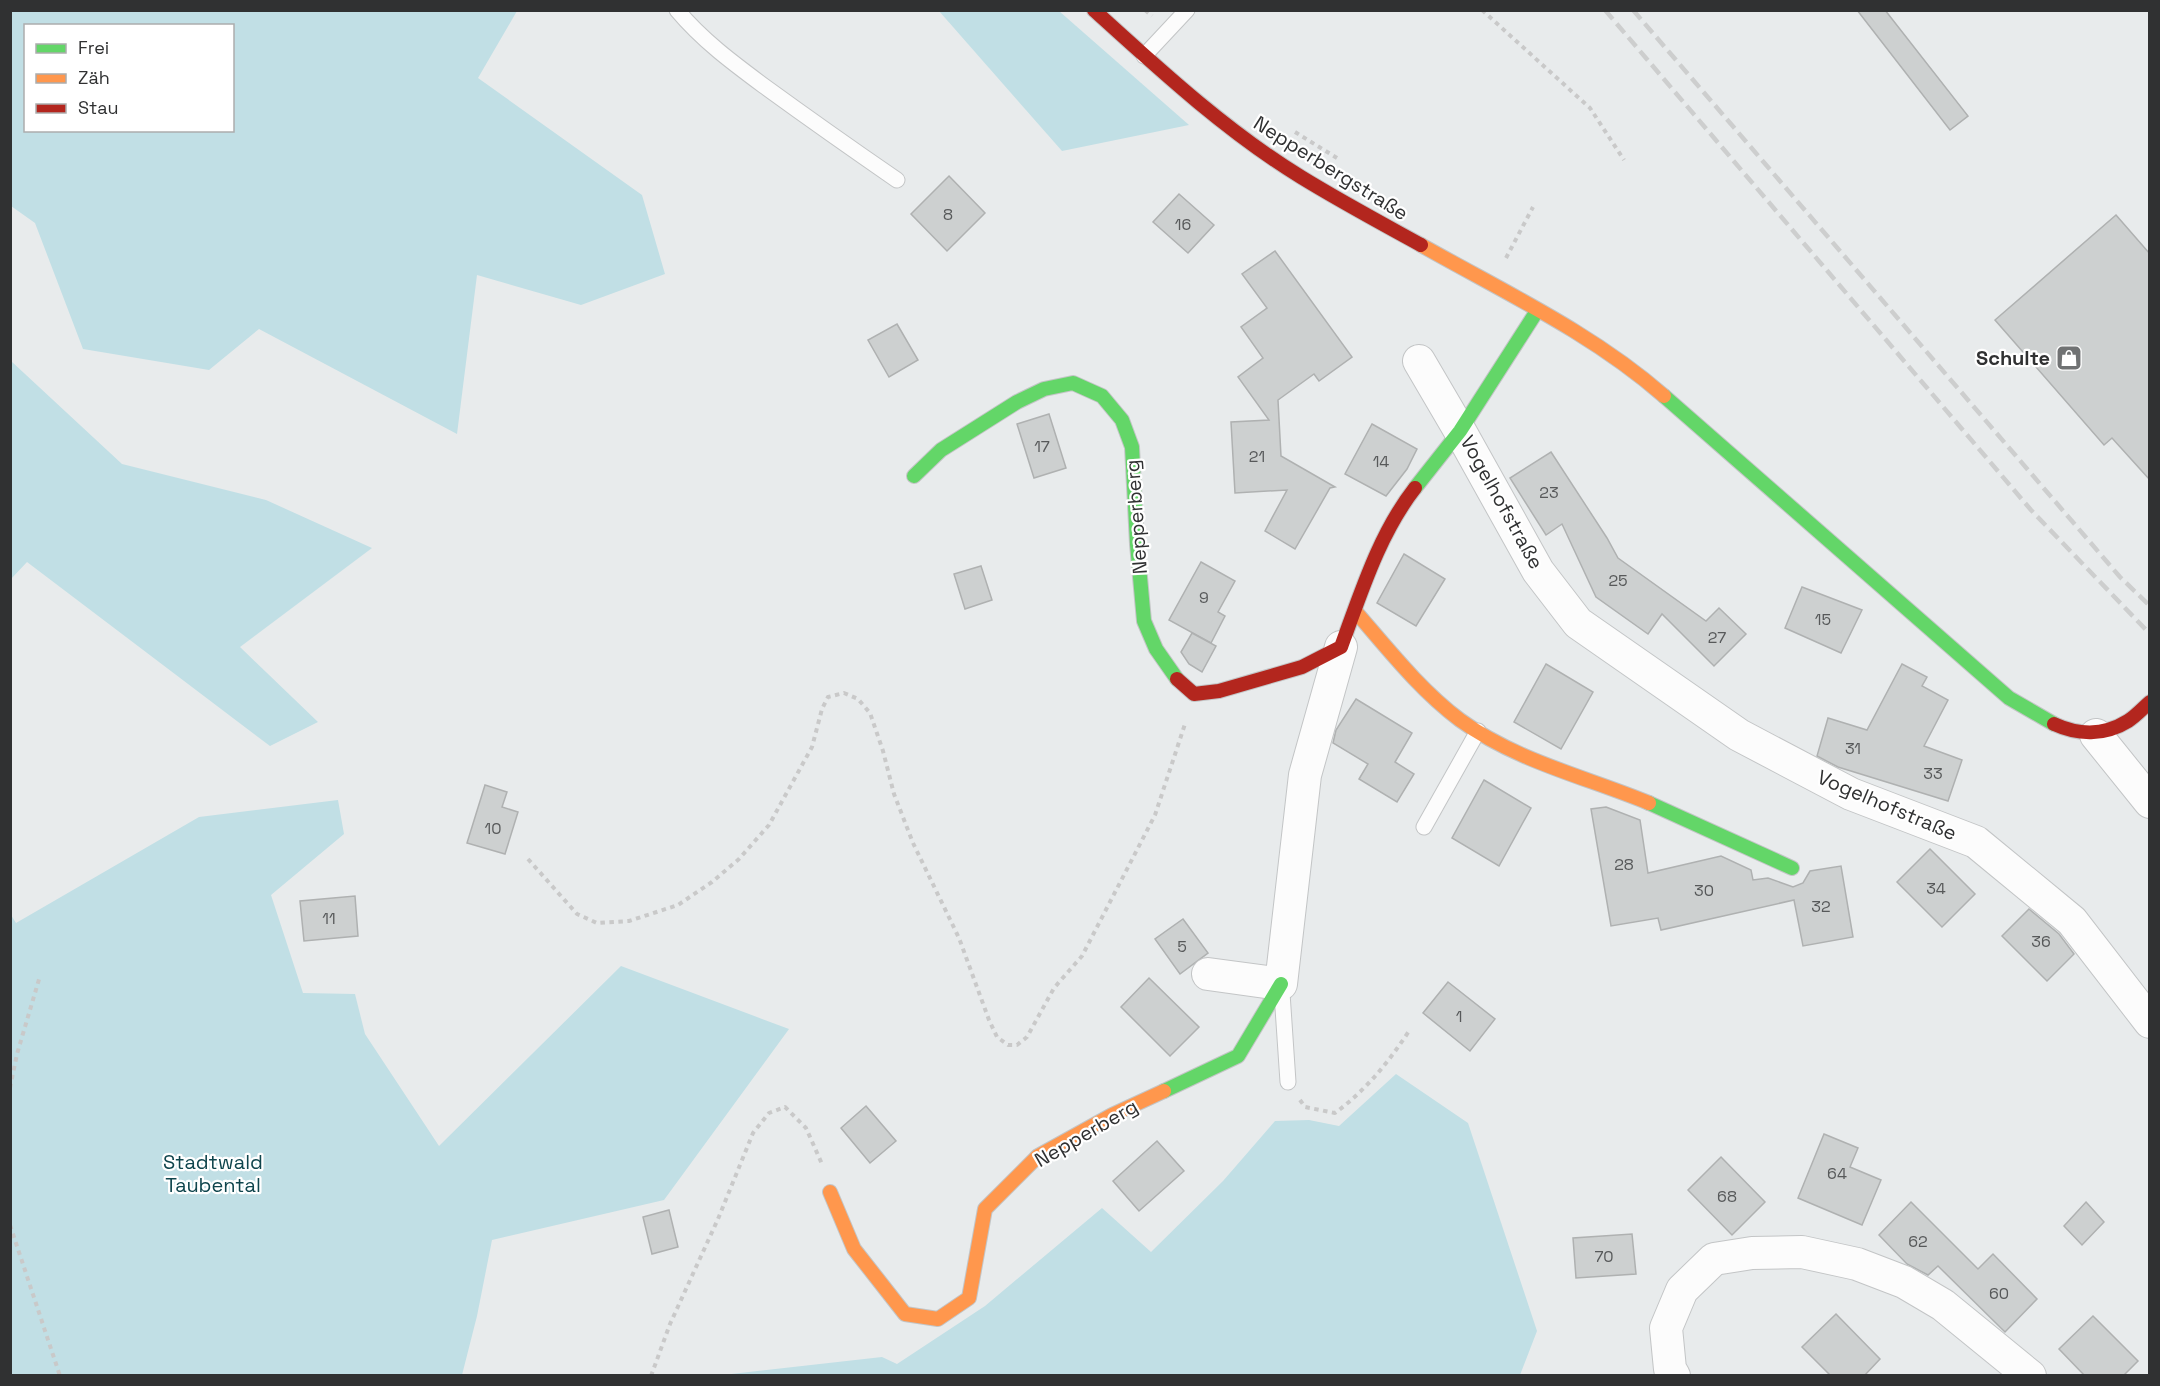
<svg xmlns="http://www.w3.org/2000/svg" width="2160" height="1386" font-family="'Space Grotesk',sans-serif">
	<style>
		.green { fill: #c1dfe5; fill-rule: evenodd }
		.building { fill: #cdd0d0; stroke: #afb1b1; stroke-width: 1.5 }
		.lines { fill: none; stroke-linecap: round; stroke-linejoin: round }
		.lane-casing { stroke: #c3c5c6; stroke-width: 17 }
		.street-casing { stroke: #c3c5c6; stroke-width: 34 }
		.fast-casing { stroke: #c3c5c6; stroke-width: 16 }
		.slow-casing { stroke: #c3c5c6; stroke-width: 16 }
		.jam-casing { stroke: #c3c5c6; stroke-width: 16 }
		.path { stroke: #c9c9c9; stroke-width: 4; stroke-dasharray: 4.5 4.5; stroke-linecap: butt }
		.lane { stroke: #fcfcfc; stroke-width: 15 }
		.street { stroke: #fcfcfc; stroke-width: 32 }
		.fast { stroke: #63d668; stroke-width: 14 }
		.slow { stroke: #ff974d; stroke-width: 14 }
		.jam { stroke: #b3261e; stroke-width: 14 }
		.rail { stroke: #cdcece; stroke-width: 4.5; stroke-dasharray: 12 6; stroke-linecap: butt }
		.labels { text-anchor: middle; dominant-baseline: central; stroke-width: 4.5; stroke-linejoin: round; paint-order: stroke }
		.number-label { font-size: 16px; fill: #57595a }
		.street-label { font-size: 20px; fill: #303132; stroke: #fff }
		.poi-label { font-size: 20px; font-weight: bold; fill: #303132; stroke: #fff; text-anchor: end }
		.park-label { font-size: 20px; fill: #0f454d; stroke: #fff }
	</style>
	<rect width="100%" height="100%" fill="#e8ebec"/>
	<g class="green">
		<path d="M11 10 517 11 478 78 642 195 665 274 581 305 477 275 457 434 259 329 209 370 83 349 35 223 11 206ZM26 26H232V130H26Z"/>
		<path d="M939 11H1059L1189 125 1062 151Z"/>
		<path d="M11 361 122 464 266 500 372 548 240 647 318 722 270 746 27 562 11 579Z"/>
		<path d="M338 800 344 834 271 895 303 993 355 994 365 1034 439 1146 621 966 789 1029 664 1200 492 1240 477 1316 462 1375H11V915L16 923 199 817Z"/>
		<path d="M1396 1074 1468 1123 1537 1331 1520 1375 714 1376 882 1357 897 1364 985 1306 1102 1208 1151 1252 1223 1181 1275 1121 1309 1120 1339 1126Z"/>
	</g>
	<g class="building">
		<path d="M1857 10H1885L1968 116 1950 130Z"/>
		<path d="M949 176 985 213 947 251 911 214Z"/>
		<path d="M1179 194 1214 225 1188 253 1153 222Z"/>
		<path d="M2116 215 2150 254V480L2112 438 2104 445 1995 320Z"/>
		<path d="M1275 251 1352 357 1319 381 1314 374 1278 400 1281 456 1335 487 1330 488 1295 549 1265 531 1287 490 1235 493 1231 422 1269 420 1238 377 1263 358 1241 327 1267 308 1242 274Z"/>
		<path d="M897 324 918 360 889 377 868 340Z"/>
		<path d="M1049 414 1066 468 1034 478 1017 424Z"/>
		<path d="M1372 424 1417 449 1407 469 1386 496 1345 474Z"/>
		<path d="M1551 452 1607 538 1618 558 1706 621 1719 608 1746 634 1714 666 1662 614 1648 634 1596 597 1562 524 1546 535 1510 478Z"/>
		<path d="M1404 554 1445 579 1416 626 1377 603Z"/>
		<path d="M1201 562 1235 581 1218 612 1225 616 1211 643 1169 620Z"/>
		<path d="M981 566 992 600 965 609 954 574Z"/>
		<path d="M1802 587 1862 610 1841 653 1785 628Z"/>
		<path d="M1192 633 1216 646 1202 672 1189 664 1181 652Z"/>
		<path d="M1546 664 1593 692 1561 749 1514 722Z"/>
		<path d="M1902 664 1927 677 1922 686 1948 700 1924 746 1962 760 1948 801 1838 767 1817 756 1828 718 1867 730Z"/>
		<path d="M1356 699 1412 733 1395 762 1414 774 1397 802 1359 779 1368 764 1333 743 1336 730Z"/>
		<path d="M1484 780 1531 808 1499 866 1452 838Z"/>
		<path d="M485 785 507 792 502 807 518 812 505 854 467 843Z"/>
		<path d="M1606 807 1640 820 1648 873 1721 856 1751 870 1753 880 1768 878 1793 887 1803 883 1810 871 1841 866 1853 937 1803 946 1794 900 1661 930 1658 918 1611 926 1591 809Z"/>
		<path d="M1930 849 1975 894 1942 927 1897 882Z"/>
		<path d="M355 896 358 936 304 941 300 901Z"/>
		<path d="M2029 909 2059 934 2074 954 2047 981 2002 936Z"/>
		<path d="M1183 919 1208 953 1180 974 1155 939Z"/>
		<path d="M1149 978 1199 1027 1170 1056 1121 1007Z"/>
		<path d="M1448 982 1495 1019 1470 1051 1423 1013Z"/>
		<path d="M866 1106 896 1141 870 1163 841 1128Z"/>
		<path d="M1824 1134 1858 1148 1850 1167 1881 1180 1862 1225 1798 1198Z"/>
		<path d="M1157 1141 1184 1171 1139 1211 1113 1181Z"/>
		<path d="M1721 1157 1765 1202 1732 1235 1688 1190Z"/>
		<path d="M1911 1202 1978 1269 1993 1254 2037 1299 2005 1332 1938 1266 1928 1275 1907 1264 1879 1235Z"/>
		<path d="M2086 1202 2104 1222 2082 1245 2064 1226Z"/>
		<path d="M669 1210 678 1247 652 1254 643 1217Z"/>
		<path d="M1632 1234 1636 1274 1576 1278 1573 1238Z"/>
		<path d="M1836 1314 1880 1359 1864 1376H1831L1802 1347Z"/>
		<path d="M2093 1316 2138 1361 2123 1376H2085L2059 1349Z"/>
	</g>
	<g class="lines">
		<g class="lane-casing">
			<g id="lane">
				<path d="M677 10C702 40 733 63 764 86 808 118 852 149 897 180"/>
				<path d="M1144 56 1187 10"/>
				<path d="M1424 827 1478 731"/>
				<path d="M1282 993 1288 1082"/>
			</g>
		</g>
		<g class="street-casing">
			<g id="street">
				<path d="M1419 361 1460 431 1538 571 1578 623 1739 735 1851 794 1976 842 2072 921 2150 1022"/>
				<path d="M2096 735 2150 802"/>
				<path d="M1208 974 1281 984 1305 775 1341 647"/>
				<path d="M1674 1376 1670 1369 1666 1328 1682 1290 1714 1259 1752 1253 1802 1252 1857 1264 1904 1282 1943 1305 2030 1376"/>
			</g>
		</g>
		<g class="fast-casing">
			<g id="fast">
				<path d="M1664 396 2009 698 2054 724"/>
				<path d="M914 476 941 450 1017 402 1044 389 1073 383 1102 396 1122 420 1132 447 1137 544 1144 621 1156 649 1177 679"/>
				<path d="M1415 488 1460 431 1537 311"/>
				<path d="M1649 803 1792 868"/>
				<path d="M1164 1091 1238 1056 1281 984"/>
			</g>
		</g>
		<g class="slow-casing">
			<g id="slow">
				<path d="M1421 245C1504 292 1592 333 1664 396"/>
				<path d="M1355 611C1388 649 1420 690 1460 720 1516 761 1586 777 1649 803"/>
				<path d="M830 1192 854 1249 905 1314 938 1319 969 1298 985 1209 1038 1156 1112 1115 1164 1091"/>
			</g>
		</g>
		<g class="jam-casing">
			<g id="jam">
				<path d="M1094 10C1159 69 1226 131 1301 177 1340 201 1381 223 1421 245"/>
				<path d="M1177 679 1194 694 1219 691 1302 667 1341 647C1361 593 1379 534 1415 488"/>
				<path d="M2054 724C2078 735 2104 736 2128 721 2136 716 2143 708 2150 702"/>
			</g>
		</g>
		<g class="path">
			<path d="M1145 10 1152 16"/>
			<path d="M1482 10 1590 108 1624 160"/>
			<path d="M1295 132 1337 158"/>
			<path d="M1506 258 1533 207"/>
			<path d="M528 859 577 914 597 923 629 921 678 905 712 882 739 859 769 825 812 747 822 709 828 697 844 693 858 699 870 713 883 751 894 794 913 843 959 938 989 1020 997 1037 1008 1045H1017L1027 1037 1054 988 1082 956 1155 815 1185 724"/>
			<path d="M10 1088 17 1054 40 976"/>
			<path d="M1300 1100 1305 1107 1335 1113C1366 1090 1388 1063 1409 1031"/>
			<path d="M10 1225 60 1376"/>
			<path d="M651 1376 670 1324 718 1219 753 1133 769 1113 785 1107 806 1128 822 1164"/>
		</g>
		<use href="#lane" class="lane"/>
		<use href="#street" class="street"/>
		<use href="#fast" class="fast"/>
		<use href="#slow" class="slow"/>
		<use href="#jam" class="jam"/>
		<g class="rail">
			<path d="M1605 10 2031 510 2150 634"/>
			<path d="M1633 10 2120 577 2150 606"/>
		</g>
	</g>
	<defs>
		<g id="shop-square" transform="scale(1.35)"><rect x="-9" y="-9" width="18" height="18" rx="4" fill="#707273" stroke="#fff"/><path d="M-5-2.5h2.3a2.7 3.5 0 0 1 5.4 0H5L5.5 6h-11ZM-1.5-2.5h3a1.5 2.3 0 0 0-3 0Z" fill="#fff"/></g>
	</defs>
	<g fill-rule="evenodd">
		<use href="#shop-square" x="2069" y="358"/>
	</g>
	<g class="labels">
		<g class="number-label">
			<text x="948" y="214">8</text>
			<text x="1183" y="224">16</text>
			<text x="1042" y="446">17</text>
			<text x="1257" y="456">21</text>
			<text x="1381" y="461">14</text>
			<text x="1549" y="492">23</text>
			<text x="1618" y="580">25</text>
			<text x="1204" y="597">9</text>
			<text x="1823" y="619">15</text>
			<text x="1717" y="637">27</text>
			<text x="1853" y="748">31</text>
			<text x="1933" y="773">33</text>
			<text x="493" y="828">10</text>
			<text x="1624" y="864">28</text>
			<text x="1936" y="888">34</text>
			<text x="1704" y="890">30</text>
			<text x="1821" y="906">32</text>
			<text x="329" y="918">11</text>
			<text x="2041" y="941">36</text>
			<text x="1182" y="946">5</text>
			<text x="1459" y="1016">1</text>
			<text x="1837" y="1173">64</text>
			<text x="1727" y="1196">68</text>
			<text x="1918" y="1241">62</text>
			<text x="1604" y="1256">70</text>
			<text x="1999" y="1293">60</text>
		</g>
		<g class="street-label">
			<text transform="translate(1331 168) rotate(32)">Nepperbergstraße</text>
			<text transform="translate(1502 502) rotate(61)">Vogelhofstraße</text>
			<text transform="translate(1136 517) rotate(-94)">Nepperberg</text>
			<text transform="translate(1887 805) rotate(23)">Vogelhofstraße</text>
			<text transform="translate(1086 1133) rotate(-30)">Nepperberg</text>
		</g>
		<g class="poi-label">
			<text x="2050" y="358">Schulte</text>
		</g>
		<g class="park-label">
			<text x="213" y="1162">Stadtwald<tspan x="213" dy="23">Taubental</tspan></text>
		</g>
	</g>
	<rect width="2160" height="1386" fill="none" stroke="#303132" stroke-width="24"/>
	<rect x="24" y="24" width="210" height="108" fill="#ffffff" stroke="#acadad" stroke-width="1.5"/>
	<rect x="36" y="44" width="30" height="9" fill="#63d668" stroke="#acadad" stroke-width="1.5"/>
	<text x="78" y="54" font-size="18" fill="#303132">Frei</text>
	<rect x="36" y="74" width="30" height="9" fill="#ff974d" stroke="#acadad" stroke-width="1.5"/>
	<text x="78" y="84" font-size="18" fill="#303132">Zäh</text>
	<rect x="36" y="104" width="30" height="9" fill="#b3261e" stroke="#acadad" stroke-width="1.5"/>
	<text x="78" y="114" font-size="18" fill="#303132">Stau</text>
</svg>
